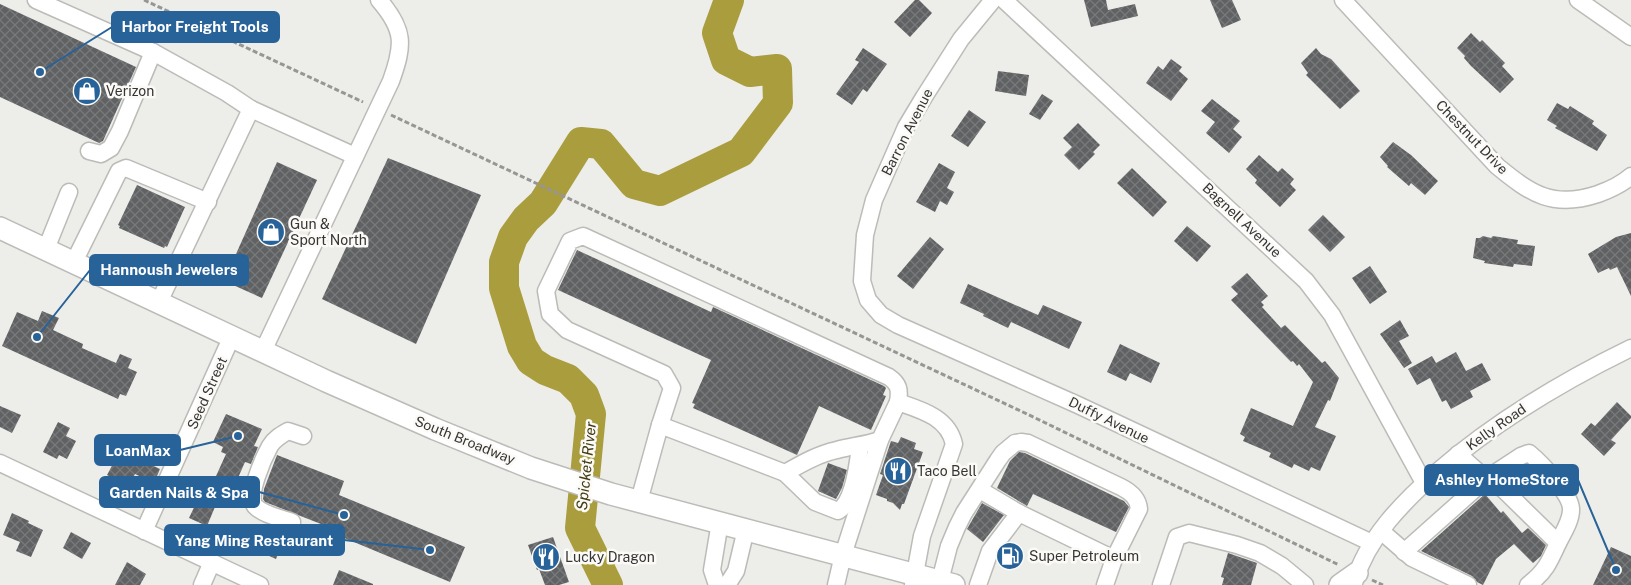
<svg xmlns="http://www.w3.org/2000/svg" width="1631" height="585" font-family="'Public Sans',sans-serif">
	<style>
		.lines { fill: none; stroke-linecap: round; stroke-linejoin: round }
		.river { stroke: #aa9d3e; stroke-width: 30 }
		.building { fill: url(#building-cross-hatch) }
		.minor-casing { stroke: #bbbbb8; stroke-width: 19 }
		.major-casing { stroke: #bbbbb8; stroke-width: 24 }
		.path { stroke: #969694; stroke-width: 3; stroke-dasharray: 5 2.5; stroke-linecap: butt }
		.minor { stroke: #fff; stroke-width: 16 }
		.major { stroke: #fff; stroke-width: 21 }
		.labels { text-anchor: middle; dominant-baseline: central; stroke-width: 5; stroke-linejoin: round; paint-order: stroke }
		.poi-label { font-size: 14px; fill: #353534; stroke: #fbfaf7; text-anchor: start }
		.street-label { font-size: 14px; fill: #353534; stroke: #fbfaf7 }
		.water-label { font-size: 15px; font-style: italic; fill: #423c14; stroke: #fbfaf7 }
		.leader { fill: none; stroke: #276299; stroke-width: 2 }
		.callout-dot { fill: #276299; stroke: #fbfaf7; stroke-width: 2 }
		.callout { fill: #276299; stroke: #276299; stroke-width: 2 }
		.callout-label { font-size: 15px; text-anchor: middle; font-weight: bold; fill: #fff }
	</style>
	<defs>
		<pattern id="building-cross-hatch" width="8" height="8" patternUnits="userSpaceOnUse" patternTransform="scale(1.25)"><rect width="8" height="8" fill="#5f6163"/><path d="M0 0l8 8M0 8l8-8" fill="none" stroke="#78797b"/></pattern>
	</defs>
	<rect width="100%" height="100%" fill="#ededea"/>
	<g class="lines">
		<path class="river" d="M608 585 580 528 591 414 584 395 568 379 545 370 531 361 522 346 504 288V262L513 237 526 219 543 203 581 142 601 144 634 184 660 191 741 152 778 103 777 69 750 72 726 60 717 33 729 0"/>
	</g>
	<g class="building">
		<path d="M915 0H919L932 13 910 37 894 22Z"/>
		<path d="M1084 0H1106L1108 10 1135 4 1138 16 1091 27Z"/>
		<path d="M1210 0H1232L1241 20 1222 28Z"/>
		<path d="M0 4 136 67 103 141 99 143 0 97Z"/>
		<path d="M1471 33 1480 42 1482 40 1505 63 1502 66 1514 79 1500 93 1471 66 1464 58 1465 56 1457 48Z"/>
		<path d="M863 48 887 64 867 92 863 89 852 105 836 94 859 62 855 60Z"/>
		<path d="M1316 48 1321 54 1331 59 1360 91 1340 109 1306 75 1308 73 1301 63Z"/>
		<path d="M1171 59 1182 67 1179 71 1188 79 1171 101 1146 83 1158 66 1163 70Z"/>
		<path d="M998 71 1029 75 1026 96 995 91Z"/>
		<path d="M1042 94 1053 101 1040 120 1029 114Z"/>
		<path d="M1212 99 1240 121 1233 129 1242 137 1229 153 1206 133 1215 122 1201 111Z"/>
		<path d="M1557 103 1568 109 1570 106 1594 121 1592 124 1607 135 1597 151 1555 128 1557 126 1547 120Z"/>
		<path d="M969 110 986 122 968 147 951 136Z"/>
		<path d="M1078 123 1100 145 1093 152 1095 154 1079 170 1064 155 1072 147 1063 138Z"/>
		<path d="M1393 142 1411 155 1438 181 1425 195 1411 183 1409 186 1387 167 1388 166 1380 157Z"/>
		<path d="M1259 155 1278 172 1282 168 1294 179 1290 184 1296 190 1280 207 1255 183 1257 180 1246 169Z"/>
		<path d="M388 158 481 195 416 344 322 299Z"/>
		<path d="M277 162 317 180 262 298 224 281Z"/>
		<path d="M939 163 955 172 947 188 954 192 947 205 940 201 935 212 916 202Z"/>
		<path d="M1132 168 1167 202 1153 217 1117 183Z"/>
		<path d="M137 185 185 207 167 247 165 246 164 248 119 228 120 226 118 225Z"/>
		<path d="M1323 215 1345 237 1330 252 1308 230Z"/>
		<path d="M1187 226 1211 246 1197 262 1174 241Z"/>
		<path d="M1631 233V296L1617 267 1610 270 1609 268 1598 273 1588 254 1616 237Z"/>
		<path d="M1483 236 1491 238 1493 236 1518 240 1517 244 1535 246 1532 266 1514 264 1513 267 1484 263 1485 261 1473 258 1476 238H1480Z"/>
		<path d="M930 237 944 249 913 289 897 276Z"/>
		<path d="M577 250 711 312 713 307 884 386 886 388 883 395 886 396 871 430 819 406 797 455 693 408 695 404 692 403 711 360 558 290Z"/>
		<path d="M1370 266 1387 292 1370 304 1352 278Z"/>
		<path d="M1247 273 1268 296 1261 302 1264 305 1262 307 1281 328 1285 325 1322 363 1325 361 1339 378 1330 401 1328 400 1315 427 1336 436 1320 471 1311 467 1309 471 1294 464 1292 468 1269 457 1271 453 1243 441 1245 437 1240 434 1251 408 1293 426 1313 382 1299 364 1297 366 1293 361 1291 362 1231 300 1238 294 1231 287Z"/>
		<path d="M968 284 1038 315 1043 305 1082 322 1069 349 1011 322 1008 328 983 316 984 314 960 303Z"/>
		<path d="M42 311 59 318 53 330 83 344 82 348 116 363 120 354 132 359 128 368 137 372 126 396 120 394 118 399 2 346 17 312 38 321Z"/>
		<path d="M1400 320 1409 336 1399 341 1412 363 1404 368 1380 334Z"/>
		<path d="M1120 344 1160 363 1151 383 1130 373 1126 381 1107 372Z"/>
		<path d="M1456 352 1466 371 1482 363 1491 380 1470 391 1473 397 1451 409 1446 400 1442 402 1430 378 1417 385 1408 369 1432 356 1436 363Z"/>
		<path d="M1617 402 1631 416V418L1611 440 1616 443 1604 456 1581 434 1591 423 1595 426Z"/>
		<path d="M0 406 21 415 12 433 0 427Z"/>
		<path d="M226 414 262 429 254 446 258 447 251 464 245 462 230 496 211 487 226 454 221 452 223 447 213 442Z"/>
		<path d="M58 422 70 428 66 436 76 441 67 459 59 455 57 459 43 452Z"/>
		<path d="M901 437 916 443 914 449 923 452 904 504H902L900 510 893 503 887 501V499L876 495 883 475 880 474 891 441 898 443Z"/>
		<path d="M123 445 146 456 143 461 160 469 154 483 135 474 129 486 107 475Z"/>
		<path d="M1019 452 1025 453 1124 501 1129 507 1116 532 1033 494 1027 506 997 488 1010 461Z"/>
		<path d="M277 455 344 481 339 495 465 547 450 582 325 530 326 526 265 502 263 499 264 489Z"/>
		<path d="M828 463 847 470 842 488 836 499 818 491Z"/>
		<path d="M1485 494 1501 513 1503 511 1522 533 1528 528 1546 545 1541 556 1533 563 1514 544 1496 559 1483 585 1477 582 1472 576 1421 551Z"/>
		<path d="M200 495 217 502 207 526 189 518Z"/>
		<path d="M982 503 1004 515 983 542 967 529Z"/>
		<path d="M12 513 29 521 28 523 43 530 31 557 16 551 20 542 3 535Z"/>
		<path d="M257 528 284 540 276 559 249 547Z"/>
		<path d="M71 532 91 543 82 559 63 548Z"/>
		<path d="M553 537 569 582 559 585H545L539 569 537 570 528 545Z"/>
		<path d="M1611 547 1631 556V585H1593Z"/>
		<path d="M1228 553 1257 563 1251 585H1222L1224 578 1221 577Z"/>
		<path d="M127 562 146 574 140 585H115Z"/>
		<path d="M339 570 373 584V585H333Z"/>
	</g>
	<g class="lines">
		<g class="minor-casing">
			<g id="minor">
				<path d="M36 0 153 52 227 93 251 109"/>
				<path d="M993 0 961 39 924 97 906 127 874 200 865 235 862 281 868 300 881 315 898 325 1078 405 1372 543"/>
				<path d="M1004 0 1306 281 1332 315 1424 483"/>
				<path d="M1343 0 1497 166C1531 194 1553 209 1598 194 1609 190 1622 184 1631 176"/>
				<path d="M1578 0 1631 37"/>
				<path d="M89 151 101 154 111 148 120 131 153 52"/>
				<path d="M46 249 69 192"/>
				<path d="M74 262 119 171 126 168 208 202"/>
				<path d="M159 302 251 109 355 156"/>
				<path d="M263 351 391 81C404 45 405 30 379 0"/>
				<path d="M660 425 672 388 664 374 567 330 550 314 546 291 570 241 583 236 889 377C899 384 900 390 898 402"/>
				<path d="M1458 454 1486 479 1503 489 1558 543C1549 563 1545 572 1528 585"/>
				<path d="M0 463 260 585"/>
				<path d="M785 473 815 502 838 511C854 502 858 463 860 446"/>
				<path d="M980 490 1019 513"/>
				<path d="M639 501 660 425 785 473C801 464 818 454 837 450 851 446 865 445 880 440L898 402C921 410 948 417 954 444L922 536 913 585"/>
				<path d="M292 522C281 518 264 515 256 507 245 498 264 457 270 446 274 439 281 435 288 431L303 436"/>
				<path d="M144 531 232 336"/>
				<path d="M1381 531 1412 558 1468 585"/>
				<path d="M1404 552 1486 479 1521 456 1529 453C1541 463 1572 495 1571 510 1571 521 1563 533 1558 543"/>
				<path d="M940 581 949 546 957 527 964 513 998 460 1003 453 1015 443 1021 442 1028 443 1121 487C1131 492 1138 498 1139 509L1114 559"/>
				<path d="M1354 583C1367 538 1403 502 1437 472 1496 421 1561 382 1631 348"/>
				<path d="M202 585 212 562"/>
				<path d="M717 585 712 570 720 522"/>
				<path d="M727 585 736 571 746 529"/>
				<path d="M836 585 843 555 880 440"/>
				<path d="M978 585 990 551 1019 513 1114 559 1105 585"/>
				<path d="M1161 585 1177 537 1189 533 1237 545 1260 553 1282 566 1305 585"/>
			</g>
		</g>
		<g class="major-casing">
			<g id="major">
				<path d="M0 228 326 381 435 429 531 468 611 494 954 585"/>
				<path d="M1340 585 1357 573"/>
			</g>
		</g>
		<g class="path">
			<path d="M144 0 363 102"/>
			<path d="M391 115 1027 414 1339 565"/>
			<path d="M1372 580 1383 585"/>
		</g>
		<use href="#minor" class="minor"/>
		<use href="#major" class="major"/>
	</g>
	<defs>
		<g id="shop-disc" transform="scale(1.4375)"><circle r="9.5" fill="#276299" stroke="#fbfaf7"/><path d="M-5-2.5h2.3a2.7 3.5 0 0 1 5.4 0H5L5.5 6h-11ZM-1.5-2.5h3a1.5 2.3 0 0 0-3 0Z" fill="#fff"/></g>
		<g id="restaurant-disc" transform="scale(1.4375)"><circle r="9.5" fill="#276299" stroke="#fbfaf7"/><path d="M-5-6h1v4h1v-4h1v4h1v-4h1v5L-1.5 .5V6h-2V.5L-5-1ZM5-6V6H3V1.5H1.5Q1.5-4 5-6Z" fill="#fff"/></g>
		<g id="fuel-disc" transform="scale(1.4375)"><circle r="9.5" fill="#276299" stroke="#fbfaf7"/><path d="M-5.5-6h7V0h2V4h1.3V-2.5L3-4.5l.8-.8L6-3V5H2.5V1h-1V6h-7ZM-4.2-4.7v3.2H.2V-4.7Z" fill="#fff"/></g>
	</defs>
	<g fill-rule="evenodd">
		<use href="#shop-disc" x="87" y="91"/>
		<use href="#shop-disc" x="271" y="232"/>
		<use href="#restaurant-disc" x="898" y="471"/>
		<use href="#fuel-disc" x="1010" y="556"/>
		<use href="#restaurant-disc" x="546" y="557"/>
	</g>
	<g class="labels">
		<g class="poi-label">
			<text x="106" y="91">Verizon</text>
			<text x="290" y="224">Gun &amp;<tspan x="290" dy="16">Sport North</tspan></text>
			<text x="917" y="471">Taco Bell</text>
			<text x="1029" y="556">Super Petroleum</text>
			<text x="565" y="557">Lucky Dragon</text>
		</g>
		<g class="street-label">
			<text transform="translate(907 132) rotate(-63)">Barron Avenue</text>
			<text transform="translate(1472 137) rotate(46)">Chestnut Drive</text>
			<text transform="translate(1242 220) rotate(43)">Bagnell Avenue</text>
			<text transform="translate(207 393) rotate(-66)">Seed Street</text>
			<text transform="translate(1109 420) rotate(26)">Duffy Avenue</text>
			<text transform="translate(1496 427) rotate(-35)">Kelly Road</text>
			<text transform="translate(465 440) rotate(22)">South Broadway</text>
		</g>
		<g class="water-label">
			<text transform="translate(586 466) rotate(-84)">Spicket River</text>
		</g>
	</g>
	<path class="leader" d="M40 72L112 27M37 337L90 270M238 436L180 450M1616 570L1578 480M344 515L259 492M430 550L344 540"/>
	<g class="callout-dot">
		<circle cx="40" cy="72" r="5"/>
		<circle cx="37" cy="337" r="5"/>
		<circle cx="238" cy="436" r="5"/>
		<circle cx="1616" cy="570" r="5"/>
		<circle cx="344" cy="515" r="5"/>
		<circle cx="430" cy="550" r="5"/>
	</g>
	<g class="callout">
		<rect x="112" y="12" width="167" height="30" rx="5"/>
		<rect x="90" y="255" width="158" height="30" rx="5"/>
		<rect x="95" y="435" width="85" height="30" rx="5"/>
		<rect x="1425" y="465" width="153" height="30" rx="5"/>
		<rect x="100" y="477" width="159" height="30" rx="5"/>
		<rect x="165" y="525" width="179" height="30" rx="5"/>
	</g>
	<g class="callout-label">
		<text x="195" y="32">Harbor Freight Tools</text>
		<text x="169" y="275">Hannoush Jewelers</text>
		<text x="138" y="456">LoanMax</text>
		<text x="1502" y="485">Ashley HomeStore</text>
		<text x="179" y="498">Garden Nails &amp; Spa</text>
		<text x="254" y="546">Yang Ming Restaurant</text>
	</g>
</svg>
